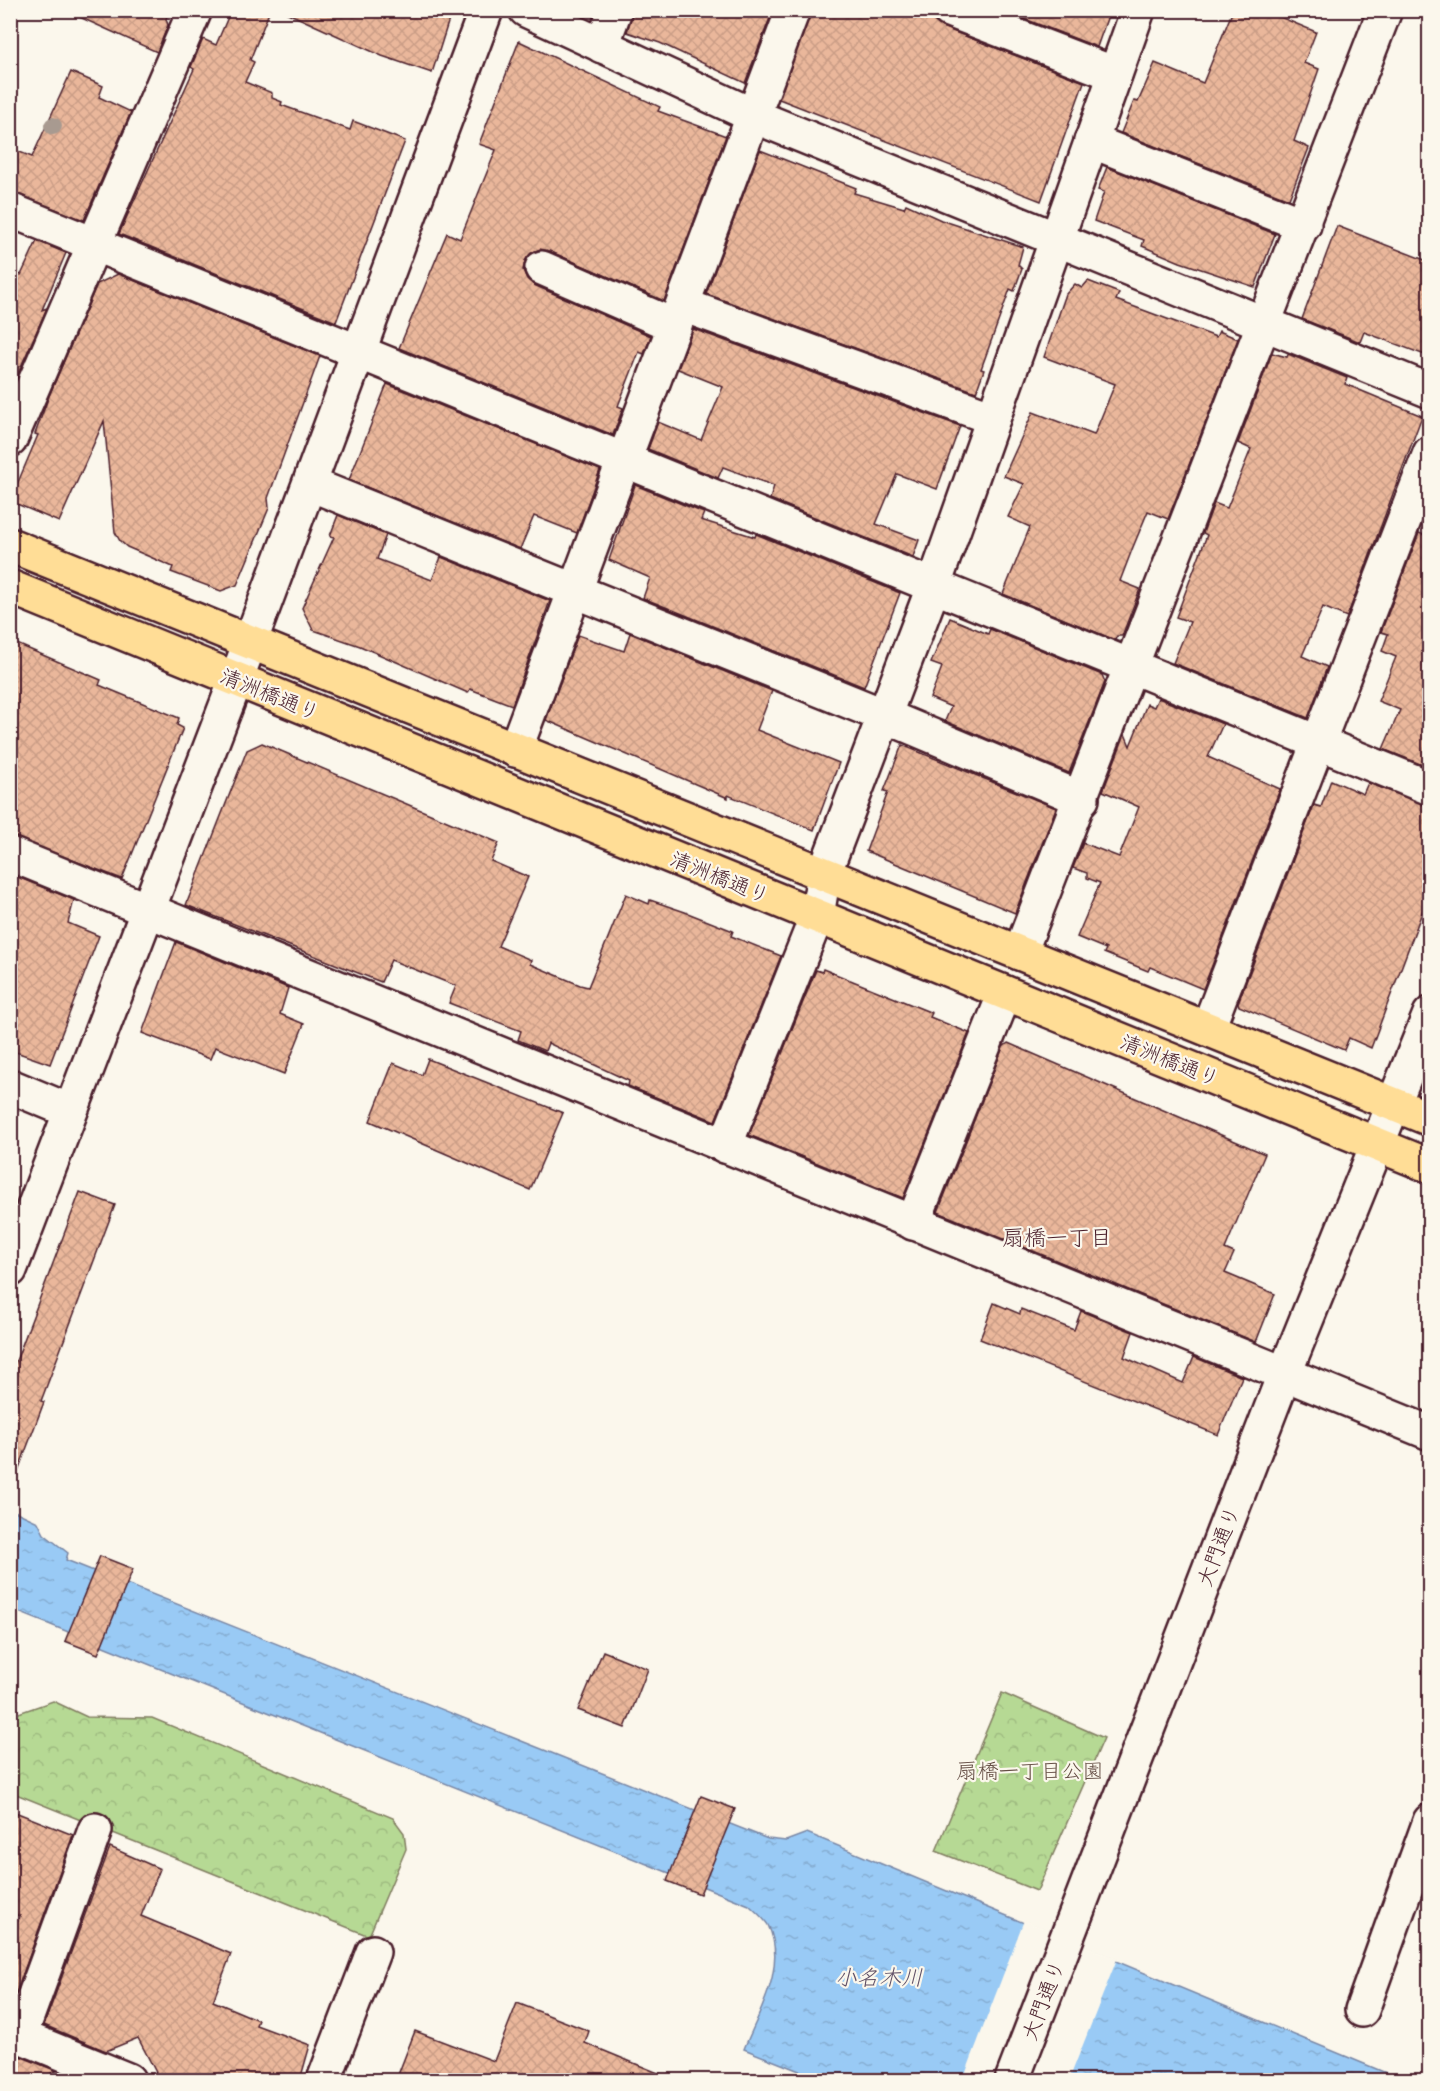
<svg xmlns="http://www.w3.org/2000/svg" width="1440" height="2091" font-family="'Patrick Hand','Klee One',sans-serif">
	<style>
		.park { fill: url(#park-crowns); stroke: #807c60; stroke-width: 1.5 }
		.water { fill: url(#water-ripples); stroke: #7986a4; stroke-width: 1.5 }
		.pier { fill: #fbf7ec }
		.building { fill: url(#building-cross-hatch); stroke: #4a1f2b; stroke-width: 1.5 }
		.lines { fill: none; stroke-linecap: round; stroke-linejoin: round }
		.minor-casing { stroke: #4a1f2b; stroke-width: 38 }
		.major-casing { stroke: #4a1f2b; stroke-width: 38 }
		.minor { stroke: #fbf7ec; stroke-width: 33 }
		.major { stroke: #ffdd96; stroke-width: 33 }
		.tree { fill: #a89a90 }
		.labels { text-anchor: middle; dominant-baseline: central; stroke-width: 4.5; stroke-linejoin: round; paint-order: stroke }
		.street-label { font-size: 21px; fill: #4a1f2b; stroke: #fbf7ec }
		.park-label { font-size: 21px; fill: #654e45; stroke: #fbf7ec }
		.neighbourhood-label { font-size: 22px; fill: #4a1f2b; stroke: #fbf7ec }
		.water-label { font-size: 22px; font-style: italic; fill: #625268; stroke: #fbf7ec }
	</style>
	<defs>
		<pattern id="park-crowns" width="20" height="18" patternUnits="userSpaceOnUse" patternTransform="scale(1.5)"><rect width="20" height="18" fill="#b6d994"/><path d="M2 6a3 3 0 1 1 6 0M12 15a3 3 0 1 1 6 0" fill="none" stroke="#9eba80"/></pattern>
		<pattern id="water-ripples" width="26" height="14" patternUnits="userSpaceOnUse" patternTransform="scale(1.5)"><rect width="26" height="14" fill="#99caf5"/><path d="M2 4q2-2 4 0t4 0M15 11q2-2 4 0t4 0" fill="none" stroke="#85add2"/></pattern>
		<pattern id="building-cross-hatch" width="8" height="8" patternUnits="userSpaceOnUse" patternTransform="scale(1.5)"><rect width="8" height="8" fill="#eab79b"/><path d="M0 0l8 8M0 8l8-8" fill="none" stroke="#ca9d86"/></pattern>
	</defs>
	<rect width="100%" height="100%" fill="#fbf7ec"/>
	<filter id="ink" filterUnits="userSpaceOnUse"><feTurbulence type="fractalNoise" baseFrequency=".0167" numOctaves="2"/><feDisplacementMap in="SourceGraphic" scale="12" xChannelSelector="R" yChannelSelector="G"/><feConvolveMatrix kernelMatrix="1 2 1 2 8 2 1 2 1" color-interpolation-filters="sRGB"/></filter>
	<g filter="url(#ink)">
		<g class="park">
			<path d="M1002 1693 1104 1738 1037 1891 936 1851Z"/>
			<path d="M53 1701 87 1717 152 1718 393 1818 404 1833 406 1849 369 1936 11 1792 10 1716Z"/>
		</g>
		<path class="water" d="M10 1509 38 1522 44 1534 68 1553 66 1560 768 1839 786 1841 807 1833 1403 2080H822L744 2049C759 2012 788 1966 768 1925 764 1918 755 1911 749 1905L11 1609Z"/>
		<path class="pier" d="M1024 1920 1117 1959 1069 2080H963Z"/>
		<g class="building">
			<path d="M64 10H169L166 19 168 25 157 52Z"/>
			<path d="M231 10H270L250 60 254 62 245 82 272 93V98L282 102 281 105 350 130 353 121 405 141 336 322 119 234 194 69 191 67 203 39 216 45Z"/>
			<path d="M281 10H452L432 73 382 56Z"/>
			<path d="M633 10H773L745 83 660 43 627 32Z"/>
			<path d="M811 10H931L934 21 942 27 1084 82 1041 201 779 99Z"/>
			<path d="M1002 10H1110L1097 47Z"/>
			<path d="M1233 10H1263L1316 32 1304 63 1319 69 1294 141 1309 148 1289 199 1121 133 1134 101 1138 102 1155 63 1203 83Z"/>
			<path d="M519 41 660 107 658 111 726 136 664 301 549 251 540 249 531 253 525 261 523 270 527 279 534 285 651 336 644 354 639 352 618 406 623 408 613 435 399 348 447 233 460 239 496 150 479 144Z"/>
			<path d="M71 72 103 86 99 97 131 112 84 220 10 192V148L32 157Z"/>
			<path d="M760 150 856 188 854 193 904 208 906 204 941 220 1023 247 1018 265 1022 269 1014 291 1010 289 981 369 984 370 976 392 706 294Z"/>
			<path d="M1107 167 1275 234 1255 287 1180 262 1142 246 1144 240 1094 221 1104 192 1098 190Z"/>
			<path d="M1337 226 1430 262V357L1364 332 1360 342 1302 319Z"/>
			<path d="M37 241 66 253 42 310 47 308 15 380 12 379 10 382V270L21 275Z"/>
			<path d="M118 274 320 356 268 498 269 508 237 585 221 591 171 572 173 567 127 547 120 541 115 532 104 421 59 522 10 501 38 435 35 434 49 396 97 284Z"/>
			<path d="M1088 281 1119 293 1116 300 1216 337 1219 331 1238 339 1168 519 1148 511 1133 547 1120 581 1140 589 1122 636H1117L1115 640 1003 594 1030 527 1008 517 1024 484 1004 476 1033 412 1094 435 1115 384 1044 357 1066 294 1075 284 1082 288Z"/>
			<path d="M693 329 960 426 937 489 897 474 876 524 919 540 913 557 770 499 774 486 723 467 718 478 648 449 658 422 701 440 723 387 678 369Z"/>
			<path d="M1272 353 1287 357 1288 354 1347 378 1345 384 1422 416 1347 617 1323 607 1302 656 1327 667 1308 718 1173 663 1190 622 1176 617 1207 535 1203 533 1214 503 1227 508 1251 449 1238 443Z"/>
			<path d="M387 384 600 470 577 533 534 516 520 549 349 480Z"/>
			<path d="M635 485 704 513 701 520 755 537 756 534 900 593 864 687 643 598 650 578 609 560Z"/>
			<path d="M338 515 386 535 377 559 432 580 441 557 550 601 512 705 470 689 468 693 360 646 313 630 302 608 334 537 330 536Z"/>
			<path d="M1419 533 1430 537V768L1383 749 1400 710 1378 701 1396 657 1382 651 1388 634 1381 632Z"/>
			<path d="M950 618 988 634 990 629 1102 675 1105 682 1069 773 945 721 951 707 930 698 942 667 931 663Z"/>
			<path d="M630 633 772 691 757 730 839 763 814 830 728 795V798L546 720 578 635 624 651Z"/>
			<path d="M10 641 101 680 99 685 179 718 177 725 183 728 122 879 10 836Z"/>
			<path d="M1158 698 1223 724 1208 757 1280 789 1203 989 1150 967 1148 971 1104 953 1106 949 1077 937 1100 883 1087 878V873L1073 868 1083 843 1119 857 1139 807 1103 791 1125 734 1130 746 1147 704 1154 707Z"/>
			<path d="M262 743 499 843 491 861 528 877 498 946 531 960 530 964 580 985 588 987 626 894 649 904 650 900 685 912 733 931 731 936 781 956 715 1121 628 1086 629 1081 548 1043 545 1051 518 1040 521 1031 449 1003 456 986 391 960 381 982 186 905 247 750Z"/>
			<path d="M902 745 1056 808 1015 913 866 851 888 792 884 791Z"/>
			<path d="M1331 780 1363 794 1368 783 1430 806V891L1371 1048 1349 1038 1344 1050 1239 1006 1238 1003 1314 805 1321 807Z"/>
			<path d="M10 874 74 900 68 923 99 936 50 1064 10 1050Z"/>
			<path d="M176 942 288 988 280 1014 304 1024 284 1074 215 1047 210 1059 142 1033Z"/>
			<path d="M823 969 932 1013 930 1017 969 1033 903 1198 749 1135 816 970 822 972Z"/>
			<path d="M1008 1043 1265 1154 1225 1249 1234 1253 1225 1273 1275 1294 1256 1342 938 1212 1003 1047Z"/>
			<path d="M428 1059 563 1113 530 1190 370 1121 393 1063 422 1075Z"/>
			<path d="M80 1192 115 1205 41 1401 44 1402 13 1484H10V1377Z"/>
			<path d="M994 1303 1020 1314 1021 1309 1074 1330 1081 1311 1133 1332 1124 1357 1183 1383 1194 1357 1242 1377 1218 1435 980 1339Z"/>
			<path d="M100 1556 133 1569 98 1654 65 1641Z"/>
			<path d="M603 1651 648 1669 625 1728 578 1710Z"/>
			<path d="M701 1796 735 1809 700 1894 667 1881Z"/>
			<path d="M10 1810 73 1835 11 2007 10 1940 20 1916 10 1913Z"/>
			<path d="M110 1847 160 1869 141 1916 231 1954 213 2001 258 2020 256 2025 310 2045 300 2080H160L138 2038 106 2051 44 2025Z"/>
			<path d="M517 2003 589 2031 585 2043 675 2080H396L415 2031 494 2061Z"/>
			<path d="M12 2053 57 2071 34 2080H10Z"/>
		</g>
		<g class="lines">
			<g class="minor-casing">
				<g id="minor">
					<path d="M526 10 754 116 1430 391"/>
					<path d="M949 10 1115 74"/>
					<path d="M602 46 615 10"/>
					<path d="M1091 141 1304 225"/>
					<path d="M10 210 1430 788"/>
					<path d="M542 268 675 326"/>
					<path d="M683 305 993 418"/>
					<path d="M10 440 195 10"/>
					<path d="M310 484 885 716 1082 799"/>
					<path d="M515 750 793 10"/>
					<path d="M10 854 1430 1433"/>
					<path d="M1020 953 1385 10"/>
					<path d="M1208 1028 1430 453"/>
					<path d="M10 1086 70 1111"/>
					<path d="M725 1146 817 916 824 874 934 585 1138 10"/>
					<path d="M913 1223 1005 993"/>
					<path d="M10 1270 236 680 486 10"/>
					<path d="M1362 2010 1430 1821"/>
					<path d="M10 2032 128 2080"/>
					<path d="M20 2036 95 1830"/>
					<path d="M324 2080 373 1952"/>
					<path d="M1012 2080 1284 1375 1430 1014"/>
				</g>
			</g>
			<g class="major-casing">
				<g id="major">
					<path d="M10 545 1430 1119"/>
					<path d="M10 587 1430 1166"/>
				</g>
			</g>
			<use href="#minor" class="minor"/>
			<use href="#major" class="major"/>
		</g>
		<circle class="tree" cx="53" cy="126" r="9"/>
	</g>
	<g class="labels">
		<g class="street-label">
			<text transform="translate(270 694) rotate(22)">清洲橋通り</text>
			<text transform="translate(720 877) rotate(22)">清洲橋通り</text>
			<text transform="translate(1170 1060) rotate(22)">清洲橋通り</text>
			<text transform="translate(1218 1546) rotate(-69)">大門通り</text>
			<text transform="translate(1043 2000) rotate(-69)">大門通り</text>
		</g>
		<g class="park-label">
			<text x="1030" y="1770">扇橋一丁目公園</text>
		</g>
		<g class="neighbourhood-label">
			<text x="1057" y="1237">扇橋一丁目</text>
		</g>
		<g class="water-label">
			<text x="879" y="1977">小名木川</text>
		</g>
	</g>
	<rect width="1440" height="2091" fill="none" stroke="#fbf7ec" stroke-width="36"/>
	<rect x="18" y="18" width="1404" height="2055" fill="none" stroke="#4a1f2b" stroke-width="2" filter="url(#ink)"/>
</svg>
